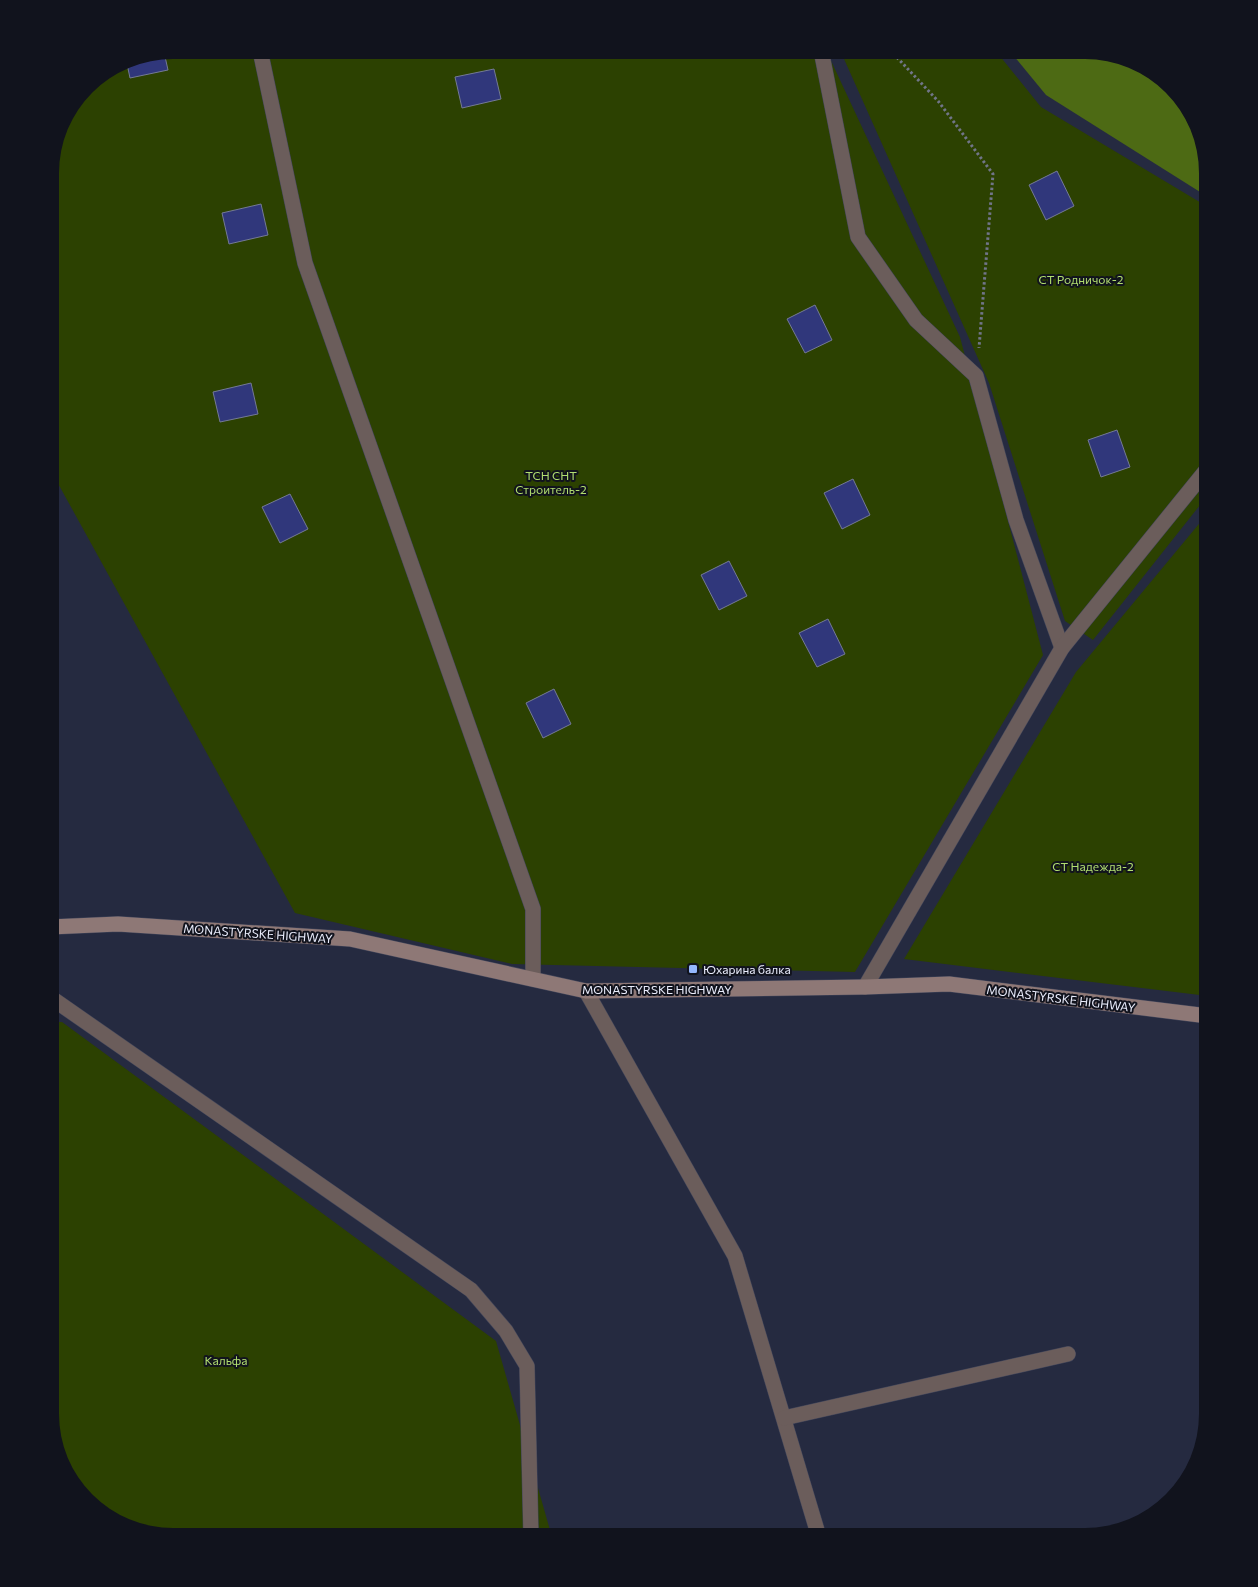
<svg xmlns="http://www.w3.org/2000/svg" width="1258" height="1587" font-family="Commissioner,sans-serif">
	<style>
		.green { fill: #2c4101 }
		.forest { fill: #4d6a14 }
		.building { fill: #30377b; stroke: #747a95 }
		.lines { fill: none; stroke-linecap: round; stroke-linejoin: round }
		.lane-casing { stroke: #41455a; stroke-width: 16 }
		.street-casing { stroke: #41455a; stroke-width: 16 }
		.secondary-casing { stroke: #41455a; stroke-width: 16 }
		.path { stroke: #717589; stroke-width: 3; stroke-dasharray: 2.5 2.5; stroke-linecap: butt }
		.lane { stroke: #6b5d5b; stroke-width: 15 }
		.street { stroke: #6b5d5b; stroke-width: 15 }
		.secondary { stroke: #8e7876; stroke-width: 15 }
		.poi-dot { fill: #94b7fd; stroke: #11131d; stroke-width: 2 }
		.labels { text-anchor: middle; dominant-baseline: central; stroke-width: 4; stroke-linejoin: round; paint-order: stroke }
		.park-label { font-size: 12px; fill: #b1dd70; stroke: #11131d }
		.street-label { font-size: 12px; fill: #eaedfc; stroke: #11131d }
		.poi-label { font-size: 12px; fill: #eaedfc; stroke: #11131d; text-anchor: start }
	</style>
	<rect width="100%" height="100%" fill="#252a40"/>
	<g class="green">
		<path d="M173 50H826L960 337 1043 655 855 972 512 964 295 913 50 469V164L63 119 92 81 126 59Z"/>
		<path d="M840 50H995L1041 107 1208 207V495L1093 640 1065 621 989 383Z"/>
		<path d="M1208 513V996L904 959 1076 672Z"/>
		<path d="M50 1022H62L496 1341 552 1537H173L112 1521 71 1483 50 1414Z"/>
	</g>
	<path class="forest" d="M1009 50H1093L1146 66 1187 104 1208 173V197L1046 95Z"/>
	<g class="building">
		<path d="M164 52 168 70 130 78 126 59Z"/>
		<path d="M494 69 501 99 462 108 455 77Z"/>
		<path d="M1057 171 1074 206 1046 220 1029 185Z"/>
		<path d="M261 204 268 235 229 244 222 213Z"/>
		<path d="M815 305 832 340 805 353 787 319Z"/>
		<path d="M251 383 258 414 220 422 213 392Z"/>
		<path d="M1117 430 1130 467 1101 477 1088 440Z"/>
		<path d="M853 479 870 515 842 529 824 493Z"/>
		<path d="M290 494 308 529 280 543 262 507Z"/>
		<path d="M729 561 747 596 719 610 701 575Z"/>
		<path d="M828 619 845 654 817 667 799 633Z"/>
		<path d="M554 689 571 724 543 738 526 703Z"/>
	</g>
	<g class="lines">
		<g class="lane-casing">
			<g id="lane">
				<path d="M260 50 305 263 533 909V979"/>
				<path d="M821 50 858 237 916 320 976 376 1016 520 1062 648"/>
				<path d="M586 991 735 1256 819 1537"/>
				<path d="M50 997 471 1290 506 1331 527 1366 531 1537"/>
				<path d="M784 1418 1068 1354"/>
			</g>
		</g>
		<g class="street-casing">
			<path id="street" d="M865 987 1062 648 1208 468"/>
		</g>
		<g class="secondary-casing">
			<path id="secondary" d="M50 927 118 924 350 939 586 991 865 987 949 984 1208 1016"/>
		</g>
		<path class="path" d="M890 50 938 101 993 174 979 348"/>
		<use href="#lane" class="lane"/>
		<use href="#street" class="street"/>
		<use href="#secondary" class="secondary"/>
	</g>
	<rect class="poi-dot" x="688" y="964" width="10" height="10" rx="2.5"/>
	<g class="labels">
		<g class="park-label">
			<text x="1081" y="279">СТ Родничок-2</text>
			<text x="551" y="475">ТСН СНТ<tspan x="551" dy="14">Строитель-2</tspan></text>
			<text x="1093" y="866">СТ Надежда-2</text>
			<text x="226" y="1360">Кальфа</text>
		</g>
		<g class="street-label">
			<text transform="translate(258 933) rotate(4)">MONASTYRSKE HIGHWAY</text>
			<text x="657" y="989">MONASTYRSKE HIGHWAY</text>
			<text transform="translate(1061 998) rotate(7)">MONASTYRSKE HIGHWAY</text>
		</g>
		<g class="poi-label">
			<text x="703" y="969">Юхарина балка</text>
		</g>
	</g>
	<path d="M0 0H1258V1587H0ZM173 59H1085A114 114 0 0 1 1199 173V1414A114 114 0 0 1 1085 1528H173A114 114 0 0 1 59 1414V173A114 114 0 0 1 173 59Z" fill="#11131d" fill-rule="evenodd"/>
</svg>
